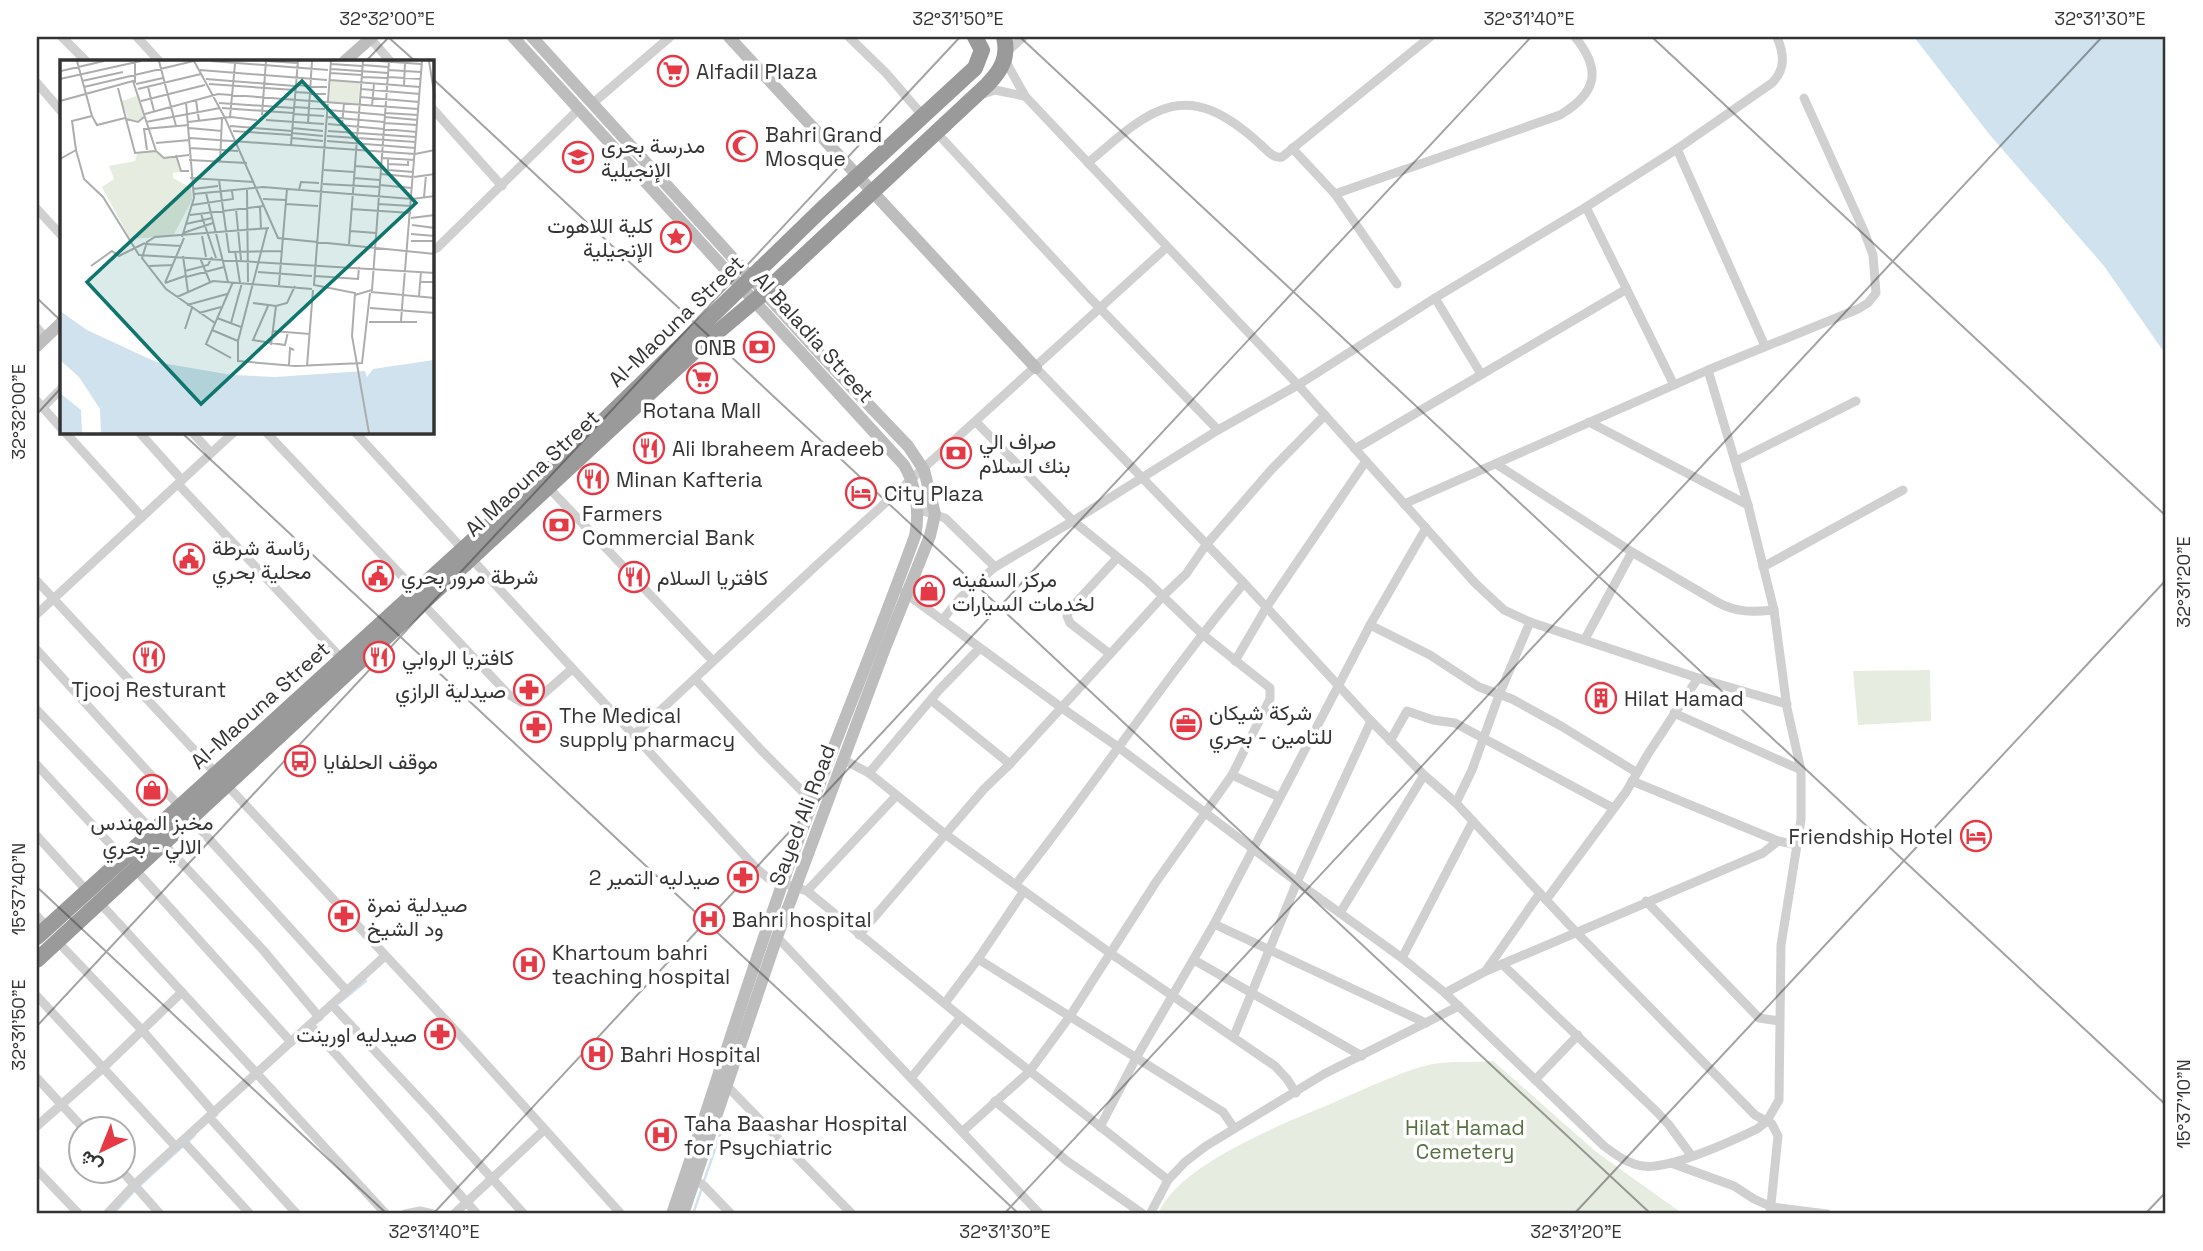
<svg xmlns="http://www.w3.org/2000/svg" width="2203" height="1251" font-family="'Space Grotesk',Vazirmatn,sans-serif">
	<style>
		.green { fill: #e6ecdf }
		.water { fill: #cfe2ee }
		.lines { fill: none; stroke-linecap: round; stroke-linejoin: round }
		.stream { stroke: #cfe2ee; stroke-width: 2.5 }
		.street { stroke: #d0d0d0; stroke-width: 9 }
		.secondary { stroke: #bdbdbd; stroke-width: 12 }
		.highway { stroke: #9a9a9a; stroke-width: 16 }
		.ticks { fill: none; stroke: #333; stroke-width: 2; stroke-opacity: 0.45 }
		.labels { text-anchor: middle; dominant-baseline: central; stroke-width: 7; stroke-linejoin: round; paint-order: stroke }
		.poi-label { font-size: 21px; fill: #333; stroke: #fff; text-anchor: start }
		.street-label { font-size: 21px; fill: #333; stroke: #fff }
		.park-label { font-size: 21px; fill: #56703f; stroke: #fff }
		.inset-road { fill: none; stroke: #adadad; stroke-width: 2 }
		.view { fill: #0f766e; fill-opacity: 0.15; stroke: #0f766e; stroke-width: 3.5 }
		.inset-edge { fill: none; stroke: #333; stroke-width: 3.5 }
		.neatline { fill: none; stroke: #333; stroke-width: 2.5 }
		.ticks-label { font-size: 18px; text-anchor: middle; fill: #333 }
	</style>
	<rect width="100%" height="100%" fill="#fff"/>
	<g class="green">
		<path d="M1930 670 1931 721 1858 725 1853 671Z"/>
		<path d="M1493 1061 1595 1151 1683 1214H1158C1178 1164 1287 1122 1335 1102 1364 1089 1394 1075 1424 1066 1444 1060 1471 1063 1493 1061Z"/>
	</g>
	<path class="water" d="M1914 37H2166V355L2104 266 1989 134Z"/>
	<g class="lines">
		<g class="stream">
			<path d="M339 1003 366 981"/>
			<path d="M704 1181 725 1120"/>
			<path d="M113 1214 137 1188 195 1135"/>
			<path d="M693 1214 702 1188"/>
		</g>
		<g class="street">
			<path d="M62 37 86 61"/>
			<path d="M137 37 159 61"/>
			<path d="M849 37 886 73 923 116"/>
			<path d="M370 38 390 61"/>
			<path d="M1007 52 1023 37"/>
			<path d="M1005 60 1025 96 1298 385 1475 583 1504 610 1530 622 1698 678 1787 704"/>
			<path d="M37 83 61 111"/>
			<path d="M980 95 995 90 1024 96"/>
			<path d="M593 103 670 37"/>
			<path d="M432 108 502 186"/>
			<path d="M936 132 1089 297 1218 430"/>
			<path d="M1292 148 1335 194 1397 284"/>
			<path d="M1677 149 1765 346"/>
			<path d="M1088 163C1152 107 1186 76 1260 144 1267 150 1273 159 1282 157L1430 37"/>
			<path d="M1335 194 1560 115C1597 93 1602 70 1575 37"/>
			<path d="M1586 207 1674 385"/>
			<path d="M37 209 61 235"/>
			<path d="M432 250 437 248 579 109"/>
			<path d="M1435 298 1481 374"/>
			<path d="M37 328 46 338"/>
			<path d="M1036 368 1244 583 1371 721 1424 775 1456 803 1576 932 1755 1115 1772 1124 1778 1136 1770 1214"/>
			<path d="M37 401 61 428"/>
			<path d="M43 407 61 389"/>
			<path d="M1589 422 1748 505"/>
			<path d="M65 432 142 517"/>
			<path d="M139 432 182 480"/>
			<path d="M192 432 211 453"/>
			<path d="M266 432 416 591"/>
			<path d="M355 432 756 868 768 878 807 891 961 1017 1168 1180"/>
			<path d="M1355 449 1625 290"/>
			<path d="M1736 461 1856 401"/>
			<path d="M1496 464 1632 552 1717 602C1737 613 1752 612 1774 610"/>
			<path d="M178 484 342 659"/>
			<path d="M548 487 713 661"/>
			<path d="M1404 504 1708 370 1858 309 1868 303 1876 293 1873 255 1864 231 1804 98"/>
			<path d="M917 509 945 518 995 567"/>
			<path d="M1763 567 1903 490"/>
			<path d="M37 581 467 1043 621 1214"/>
			<path d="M904 592 1062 708 1118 747 1297 882 1402 958 1445 993 1604 1146C1616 1155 1628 1164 1643 1166 1669 1170 1732 1141 1757 1129L1767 1121 1779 1100 1781 945 1801 820V770L1787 708 1774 610 1748 505 1708 370"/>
			<path d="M422 603 508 694 521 702H534L572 669"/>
			<path d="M37 614 234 432"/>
			<path d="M943 619 961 597 995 567 1073 521 1218 430 1298 385 1435 298 1586 207 1677 149 1772 83C1786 69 1784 54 1777 37"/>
			<path d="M1370 625 1430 655 1479 687 1512 699 1561 726 1636 772"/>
			<path d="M1585 639 1632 552"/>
			<path d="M37 650 180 807"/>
			<path d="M1110 654 1070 623 1067 616 1070 609 1117 558"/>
			<path d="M1235 661 1266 608 1366 461"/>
			<path d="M695 679 761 750 814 803"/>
			<path d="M931 700 1010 764"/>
			<path d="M37 710 153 831"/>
			<path d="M1674 713 1801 770"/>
			<path d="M634 735 819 563 1167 247"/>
			<path d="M1390 741 1407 711 1433 720 1455 723 1613 808"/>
			<path d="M844 760 869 773 945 834 1110 953 1275 1066 1287 1079 1296 1093"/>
			<path d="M37 765 123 858"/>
			<path d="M869 773 939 690 980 648"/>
			<path d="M1232 775 1279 797"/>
			<path d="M1632 781 1778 841 1797 845"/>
			<path d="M1456 803 1472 770 1499 695 1530 622"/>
			<path d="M190 818 347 991"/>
			<path d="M37 836 87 891"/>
			<path d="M163 843 263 950 319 1017"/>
			<path d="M135 869 291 1042"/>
			<path d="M1016 884C1094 786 1163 680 1244 583"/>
			<path d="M807 891 896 796"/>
			<path d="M1546 900 1626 792 1648 754 1698 678"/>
			<path d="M1646 901 1759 1018 1779 1021"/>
			<path d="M99 902 386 1214"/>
			<path d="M1340 913 1424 775"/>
			<path d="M37 916 47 927"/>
			<path d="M1214 924 1426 1023"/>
			<path d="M859 935 984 789 1010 764 1163 596 1186 574 1206 545 1271 470 1325 415"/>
			<path d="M777 937 1040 1214"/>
			<path d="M57 941 142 1030 214 1113"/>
			<path d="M1402 958 1473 821"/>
			<path d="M978 959 1024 891"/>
			<path d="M1194 960 1362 1056"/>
			<path d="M1502 964 1657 1112 1669 1125 1691 1155"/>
			<path d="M1487 969 1540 893"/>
			<path d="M1445 993 1486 971 1763 853 1778 841"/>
			<path d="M37 996 176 1147"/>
			<path d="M945 1003 978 959 1223 1112 1234 1128"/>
			<path d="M332 1005 433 1113 524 1214"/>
			<path d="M310 1025 477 1214"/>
			<path d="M1234 1036 1297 882 1371 721"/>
			<path d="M37 1078 83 1128"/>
			<path d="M911 1078 961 1017"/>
			<path d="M1535 1080 1578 1035"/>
			<path d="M724 1083 852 1214"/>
			<path d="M995 1101 1067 1161 1143 1214"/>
			<path d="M209 1117 297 1214"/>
			<path d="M37 1126 104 1067 182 992"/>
			<path d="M1100 1127 1136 1058 1214 924 1370 625 1426 528"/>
			<path d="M963 1131 1029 1072 1070 1016 1156 882 1232 775 1270 699V688L1202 634 1147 581 1073 521 976 422"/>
			<path d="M183 1141 250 1214"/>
			<path d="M1671 1163 1734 1186 1754 1199 1772 1207 1827 1214"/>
			<path d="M37 1170 79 1214"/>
			<path d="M121 1170 160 1214"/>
			<path d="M695 1180 703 1185 731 1214"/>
			<path d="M107 1214 134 1185 385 956"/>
			<path d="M405 1214 420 1211 433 1214"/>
			<path d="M454 1214 544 1130"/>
			<path d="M1150 1214 1168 1180 1185 1162 1206 1146 1324 1074 1459 1006"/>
		</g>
		<g class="secondary">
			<path d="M513 37 904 465C916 485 920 513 915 536 873 652 824 766 783 882 744 992 710 1104 672 1214"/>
			<path d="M532 37 821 355 908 446 924 470 935 514 930 536 885 648 777 937 683 1214"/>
			<path d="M729 37 1036 368"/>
			<path d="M345 61 372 37"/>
			<path d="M37 346 61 323"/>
		</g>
		<g class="highway">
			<path d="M37 937 592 432 822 209 975 68 982 50 975 37"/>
			<path d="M37 960 695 351 765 292 987 85C1001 71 1009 57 1004 37"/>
		</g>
	</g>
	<path class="ticks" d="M388 37 415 61M1020 37 2166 1105M1652 37 2166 516M366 61 389 37M432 78 1651 1214M37 298 61 321M37 414 61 388M181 432 1019 1214M37 887 387 1214M37 1026 960 37M433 1214 1531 37M1004 1214 2102 37M1574 1214 2166 580M2145 1214 2166 1192"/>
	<defs>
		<g id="supermarket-ring" transform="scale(1.575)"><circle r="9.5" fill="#fff" stroke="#e63946" stroke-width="1.5"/><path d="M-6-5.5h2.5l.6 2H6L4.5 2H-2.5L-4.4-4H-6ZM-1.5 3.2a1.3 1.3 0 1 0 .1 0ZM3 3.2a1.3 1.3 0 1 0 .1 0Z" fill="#e63946"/></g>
		<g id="mosque-ring" transform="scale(1.575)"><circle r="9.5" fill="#fff" stroke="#e63946" stroke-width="1.5"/><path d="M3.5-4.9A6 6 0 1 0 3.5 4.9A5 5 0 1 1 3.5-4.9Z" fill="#e63946"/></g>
		<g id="school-ring" transform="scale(1.575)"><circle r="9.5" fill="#fff" stroke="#e63946" stroke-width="1.5"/><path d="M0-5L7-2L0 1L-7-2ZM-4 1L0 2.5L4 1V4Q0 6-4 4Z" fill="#e63946"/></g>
		<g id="sight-ring" transform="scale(1.575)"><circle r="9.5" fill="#fff" stroke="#e63946" stroke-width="1.5"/><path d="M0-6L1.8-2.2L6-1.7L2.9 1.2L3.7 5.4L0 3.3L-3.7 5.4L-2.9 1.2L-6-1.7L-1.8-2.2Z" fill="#e63946"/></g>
		<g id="bank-ring" transform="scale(1.575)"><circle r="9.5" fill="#fff" stroke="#e63946" stroke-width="1.5"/><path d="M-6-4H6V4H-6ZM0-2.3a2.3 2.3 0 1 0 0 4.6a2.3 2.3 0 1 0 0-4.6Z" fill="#e63946"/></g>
		<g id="restaurant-ring" transform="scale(1.575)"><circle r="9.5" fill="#fff" stroke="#e63946" stroke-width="1.5"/><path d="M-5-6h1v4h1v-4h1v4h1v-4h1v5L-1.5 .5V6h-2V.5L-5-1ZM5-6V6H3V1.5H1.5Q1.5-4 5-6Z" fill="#e63946"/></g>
		<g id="hotel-ring" transform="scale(1.575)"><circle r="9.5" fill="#fff" stroke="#e63946" stroke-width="1.5"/><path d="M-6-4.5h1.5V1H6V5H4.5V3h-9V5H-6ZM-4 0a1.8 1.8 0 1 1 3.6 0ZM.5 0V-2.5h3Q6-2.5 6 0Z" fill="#e63946"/></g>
		<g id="civic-ring" transform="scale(1.575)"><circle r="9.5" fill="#fff" stroke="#e63946" stroke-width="1.5"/><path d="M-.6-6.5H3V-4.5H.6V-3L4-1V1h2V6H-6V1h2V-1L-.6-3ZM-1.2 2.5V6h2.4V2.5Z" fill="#e63946"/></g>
		<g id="shop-ring" transform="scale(1.575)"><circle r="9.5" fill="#fff" stroke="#e63946" stroke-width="1.5"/><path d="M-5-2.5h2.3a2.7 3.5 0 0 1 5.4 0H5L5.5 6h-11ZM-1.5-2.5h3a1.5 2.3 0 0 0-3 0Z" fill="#e63946"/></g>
		<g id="pharmacy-ring" transform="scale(1.575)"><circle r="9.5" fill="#fff" stroke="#e63946" stroke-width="1.5"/><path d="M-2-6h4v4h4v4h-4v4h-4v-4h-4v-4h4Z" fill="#e63946"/></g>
		<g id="building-ring" transform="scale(1.575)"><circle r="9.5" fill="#fff" stroke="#e63946" stroke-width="1.5"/><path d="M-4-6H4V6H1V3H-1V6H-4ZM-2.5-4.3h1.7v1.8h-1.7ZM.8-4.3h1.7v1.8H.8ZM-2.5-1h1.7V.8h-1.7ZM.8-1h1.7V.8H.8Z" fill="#e63946"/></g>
		<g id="office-ring" transform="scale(1.575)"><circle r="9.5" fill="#fff" stroke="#e63946" stroke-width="1.5"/><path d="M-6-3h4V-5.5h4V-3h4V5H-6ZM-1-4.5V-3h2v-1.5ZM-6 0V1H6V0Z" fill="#e63946"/></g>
		<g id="bus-ring" transform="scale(1.575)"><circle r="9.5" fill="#fff" stroke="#e63946" stroke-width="1.5"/><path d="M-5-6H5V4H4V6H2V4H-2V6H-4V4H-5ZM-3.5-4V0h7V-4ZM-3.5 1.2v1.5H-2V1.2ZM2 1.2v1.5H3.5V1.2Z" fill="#e63946"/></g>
		<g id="hospital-ring" transform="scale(1.575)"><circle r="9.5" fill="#fff" stroke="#e63946" stroke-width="1.5"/><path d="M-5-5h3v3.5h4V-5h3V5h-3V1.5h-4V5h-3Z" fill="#e63946"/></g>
	</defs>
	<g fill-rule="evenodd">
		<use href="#supermarket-ring" x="673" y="71"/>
		<use href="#mosque-ring" x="742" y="146"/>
		<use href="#school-ring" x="578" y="157"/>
		<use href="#sight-ring" x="676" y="237"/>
		<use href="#bank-ring" x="759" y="347"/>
		<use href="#supermarket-ring" x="702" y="378"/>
		<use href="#restaurant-ring" x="649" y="448"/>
		<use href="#bank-ring" x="956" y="453"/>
		<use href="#restaurant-ring" x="593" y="479"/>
		<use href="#hotel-ring" x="861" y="493"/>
		<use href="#bank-ring" x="559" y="525"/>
		<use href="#civic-ring" x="189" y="559"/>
		<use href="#civic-ring" x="378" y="576"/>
		<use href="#restaurant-ring" x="634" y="577"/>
		<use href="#shop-ring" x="929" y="591"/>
		<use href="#restaurant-ring" x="149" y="657"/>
		<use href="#restaurant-ring" x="379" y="657"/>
		<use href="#pharmacy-ring" x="529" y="690"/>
		<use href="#building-ring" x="1601" y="698"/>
		<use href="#office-ring" x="1186" y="724"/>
		<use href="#pharmacy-ring" x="536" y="727"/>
		<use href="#bus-ring" x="300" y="761"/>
		<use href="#shop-ring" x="152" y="790"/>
		<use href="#hotel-ring" x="1976" y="836"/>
		<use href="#pharmacy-ring" x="743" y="877"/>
		<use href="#pharmacy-ring" x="344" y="916"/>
		<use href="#hospital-ring" x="709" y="919"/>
		<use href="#hospital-ring" x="529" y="964"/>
		<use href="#pharmacy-ring" x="440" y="1034"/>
		<use href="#hospital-ring" x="597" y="1054"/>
		<use href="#hospital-ring" x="661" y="1135"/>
	</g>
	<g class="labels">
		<g class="poi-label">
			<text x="696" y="71">Alfadil Plaza</text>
			<text x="765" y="134">Bahri Grand<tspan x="765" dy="24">Mosque</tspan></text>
			<text x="601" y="145">مدرسة بحري<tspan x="601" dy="24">الإنجيلية</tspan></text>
			<text x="653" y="225" text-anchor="end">كلية اللاهوت<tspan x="653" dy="24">الإنجيلية</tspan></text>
			<text x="736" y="347" text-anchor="end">ONB</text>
			<text x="702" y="410" text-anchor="middle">Rotana Mall</text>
			<text x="979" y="441">صراف الي<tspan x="979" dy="24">بنك السلام</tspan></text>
			<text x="672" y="448">Ali Ibraheem Aradeeb</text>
			<text x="616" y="479">Minan Kafteria</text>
			<text x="884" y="493">City Plaza</text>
			<text x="582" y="513">Farmers<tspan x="582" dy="24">Commercial Bank</tspan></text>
			<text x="212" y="547">رئاسة شرطة<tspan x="212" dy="24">محلية بحري</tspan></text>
			<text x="401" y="576">شرطة مرور بحري</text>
			<text x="657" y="577">كافتريا السلام</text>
			<text x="952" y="579">مركز السفينه<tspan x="952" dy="24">لخدمات السيارات</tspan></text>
			<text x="402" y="657">كافتريا الروابي</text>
			<text x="149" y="689" text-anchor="middle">Tjooj Resturant</text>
			<text x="506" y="690" text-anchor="end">صيدلية الرازي</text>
			<text x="1624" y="698">Hilat Hamad</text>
			<text x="1209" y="712">شركة شيكان<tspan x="1209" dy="24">للتامين - بحري</tspan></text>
			<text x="559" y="715">The Medical<tspan x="559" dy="24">supply pharmacy</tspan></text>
			<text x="323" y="761">موقف الحلفايا</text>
			<text x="152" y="822" text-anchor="middle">مخبز المهندس<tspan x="152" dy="24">الالي - بحري</tspan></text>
			<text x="1953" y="836" text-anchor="end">Friendship Hotel</text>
			<text x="720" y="877" text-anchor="end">صيدليه التمير 2</text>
			<text x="367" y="904">صيدلية نمرة<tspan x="367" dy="24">ود الشيخ</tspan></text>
			<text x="732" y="919">Bahri hospital</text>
			<text x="552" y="952">Khartoum bahri<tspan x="552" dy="24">teaching hospital</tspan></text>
			<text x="417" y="1034" text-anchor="end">صيدليه اورينت</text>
			<text x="620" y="1054">Bahri Hospital</text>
			<text x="684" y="1123">Taha Baashar Hospital<tspan x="684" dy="24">for Psychiatric</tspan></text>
		</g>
		<g class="street-label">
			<text transform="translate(676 321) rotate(-44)">Al-Maouna Street</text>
			<text transform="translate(814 337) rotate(48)">Al Baladia Street</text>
			<text transform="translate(532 473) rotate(-43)">Al Maouna Street</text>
			<text transform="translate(260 705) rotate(-42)">Al-Maouna Street</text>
			<text transform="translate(802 815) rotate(-69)">Sayed Ali Road</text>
		</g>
		<g class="park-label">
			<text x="1465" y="1127">Hilat Hamad<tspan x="1465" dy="24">Cemetery</tspan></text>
		</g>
	</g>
	<g transform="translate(60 60)">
		<rect width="374" height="374" fill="#fff"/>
		<path d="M271 20 300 22 298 45 269 42ZM79 35 84 54 80 61 68 59 62 41ZM93 90 104 98 115 96 121 112 113 113V118L131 128 132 140 113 176 70 179 42 127 54 119 49 106 75 101 77 93Z" fill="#e6ecdf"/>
		<path d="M0 251 27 270 96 302 172 315 215 317 305 311 307 317 313 309 374 300V372L41 373 40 349 19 317 0 300ZM0 333 21 350 22 373H0Z" fill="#cfe2ee"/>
		<path class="inset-road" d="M99 1 116 66M134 1 165 58 218 178 375 194M151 1 268 10M208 1 237 3M271 1 254 225 295 233 292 276 309 373M318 1 361 4M369 1 375 38M271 4 302 6M303 5 328 7M271 9 328 13M140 10 267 20M328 10 361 12M1 11 44 1M270 13 302 15M302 17 327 18M328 17 361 19M0 19 81 1M146 19 235 26M270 20 360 27M22 21 63 12M75 23V1M76 24 103 18M149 24 235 30M235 25 267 27M344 25 345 3M24 27 134 1M88 27 94 51M58 28 66 59 78 62 84 57M78 29 141 14M301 29 360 34M235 32 266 34M300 37 359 42M136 40 139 61M0 41 73 21 96 91 104 98 129 95M81 41 145 25M159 43 234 48M312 46 314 23M234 47 265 49M162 48 233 53M268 50 325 55M325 53 358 55M85 54 158 34 358 49M233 54 264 56M202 55 206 1M32 56 37 65 65 58M171 57 197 60M267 57 324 62M325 57 358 60M66 59 75 93 96 91M206 60 264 64M86 62 160 48M128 62 170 57 175 4M248 63 252 1M324 63 357 65M268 64 357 72M282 65 284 43M170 66 232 71M129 68 162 71M232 68 263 71M173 71 232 75M268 71 356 77M232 73 263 76M267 76 356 82M130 78 355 94 375 90M232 78 263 81M267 81 355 88M96 83 130 80M231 85 238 1M130 88 178 91M16 90 24 119 43 137 79 195 375 213M87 90 84 69 129 65M116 95 121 111H129M322 98 355 100M328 98V110L354 112M0 99 16 90 12 61 32 56 17 1M129 100 187 103M160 102 162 59M328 104 348 105V100M295 106 321 108M264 110 294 112M321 114 353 117M354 117 375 114M130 118 194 122M294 118 320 120M159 120 169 192 222 191M263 124 320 127M320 125 352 128M133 129 158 126M187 130 188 222M239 130 241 122 259 123M146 133 168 222M134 134 203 127 352 139 375 136M364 137 366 115M203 139 226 140M226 144 258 146M318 144 351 146M132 145 173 139 172 131M200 147 201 169M176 149 181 200M291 149 351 153M141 154 156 198M130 155 204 146M351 158 375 155M126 164 152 158M352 165 375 168M207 169 178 281V301L235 306 302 303 310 233M290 171 316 173M123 173 153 163M351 174 375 176M142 176 146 197M122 177 134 138 126 42M351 181H375M85 184 121 186M289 184 303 1M175 191 180 223M123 196 128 232M140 198 150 222M31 206 52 191 59 196 85 183M89 206 113 205M125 211 148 205 152 197M198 212 252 216M255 216 298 219 299 207M126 217 164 207M360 222H374V213M105 223 124 178M105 223 125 216M219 225 227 129M311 232 343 235 362 1M295 235 312 230 329 1M359 236 361 212M117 237 153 221 252 229M193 243 216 246 227 243 235 226M127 245 167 234M208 246 193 280 225 285 228 272M310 248 375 253M139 253 161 247M157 258 181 267M341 261 343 235 375 238M309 262H357M155 263 106 229 82 198 87 182 95 177 209 168M171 263 182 223M125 269 132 248M152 270 178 281M213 271 250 274M211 285 216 246M171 298 146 284 173 222M229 305 230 288 234 290M247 306 253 230"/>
		<path class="view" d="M242 21 356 143 141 344 27 222Z"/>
		<rect width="374" height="374" class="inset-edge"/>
	</g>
	<rect width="2203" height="1251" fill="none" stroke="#ffffff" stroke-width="77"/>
	<g transform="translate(102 1150) rotate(223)"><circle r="33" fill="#ffffff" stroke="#adadad" stroke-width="2"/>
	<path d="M0-5L12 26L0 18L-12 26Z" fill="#e63946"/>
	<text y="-10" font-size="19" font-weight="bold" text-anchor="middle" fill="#333333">ش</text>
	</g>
	<rect x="38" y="38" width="2126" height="1174" class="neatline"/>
	<g class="ticks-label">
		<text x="387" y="25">32°32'00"E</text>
		<text x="958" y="25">32°31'50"E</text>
		<text x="1529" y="25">32°31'40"E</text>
		<text x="2100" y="25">32°31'30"E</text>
		<text transform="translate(19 412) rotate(-90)" y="6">32°32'00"E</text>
		<text transform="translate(2184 582) rotate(-90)" y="6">32°31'20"E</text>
		<text transform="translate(19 889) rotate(-90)" y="6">15°37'40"N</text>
		<text transform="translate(19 1025) rotate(-90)" y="6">32°31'50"E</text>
		<text transform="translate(2184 1104) rotate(-90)" y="6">15°37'10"N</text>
		<text x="434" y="1238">32°31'40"E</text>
		<text x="1005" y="1238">32°31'30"E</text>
		<text x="1576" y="1238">32°31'20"E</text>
	</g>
</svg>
